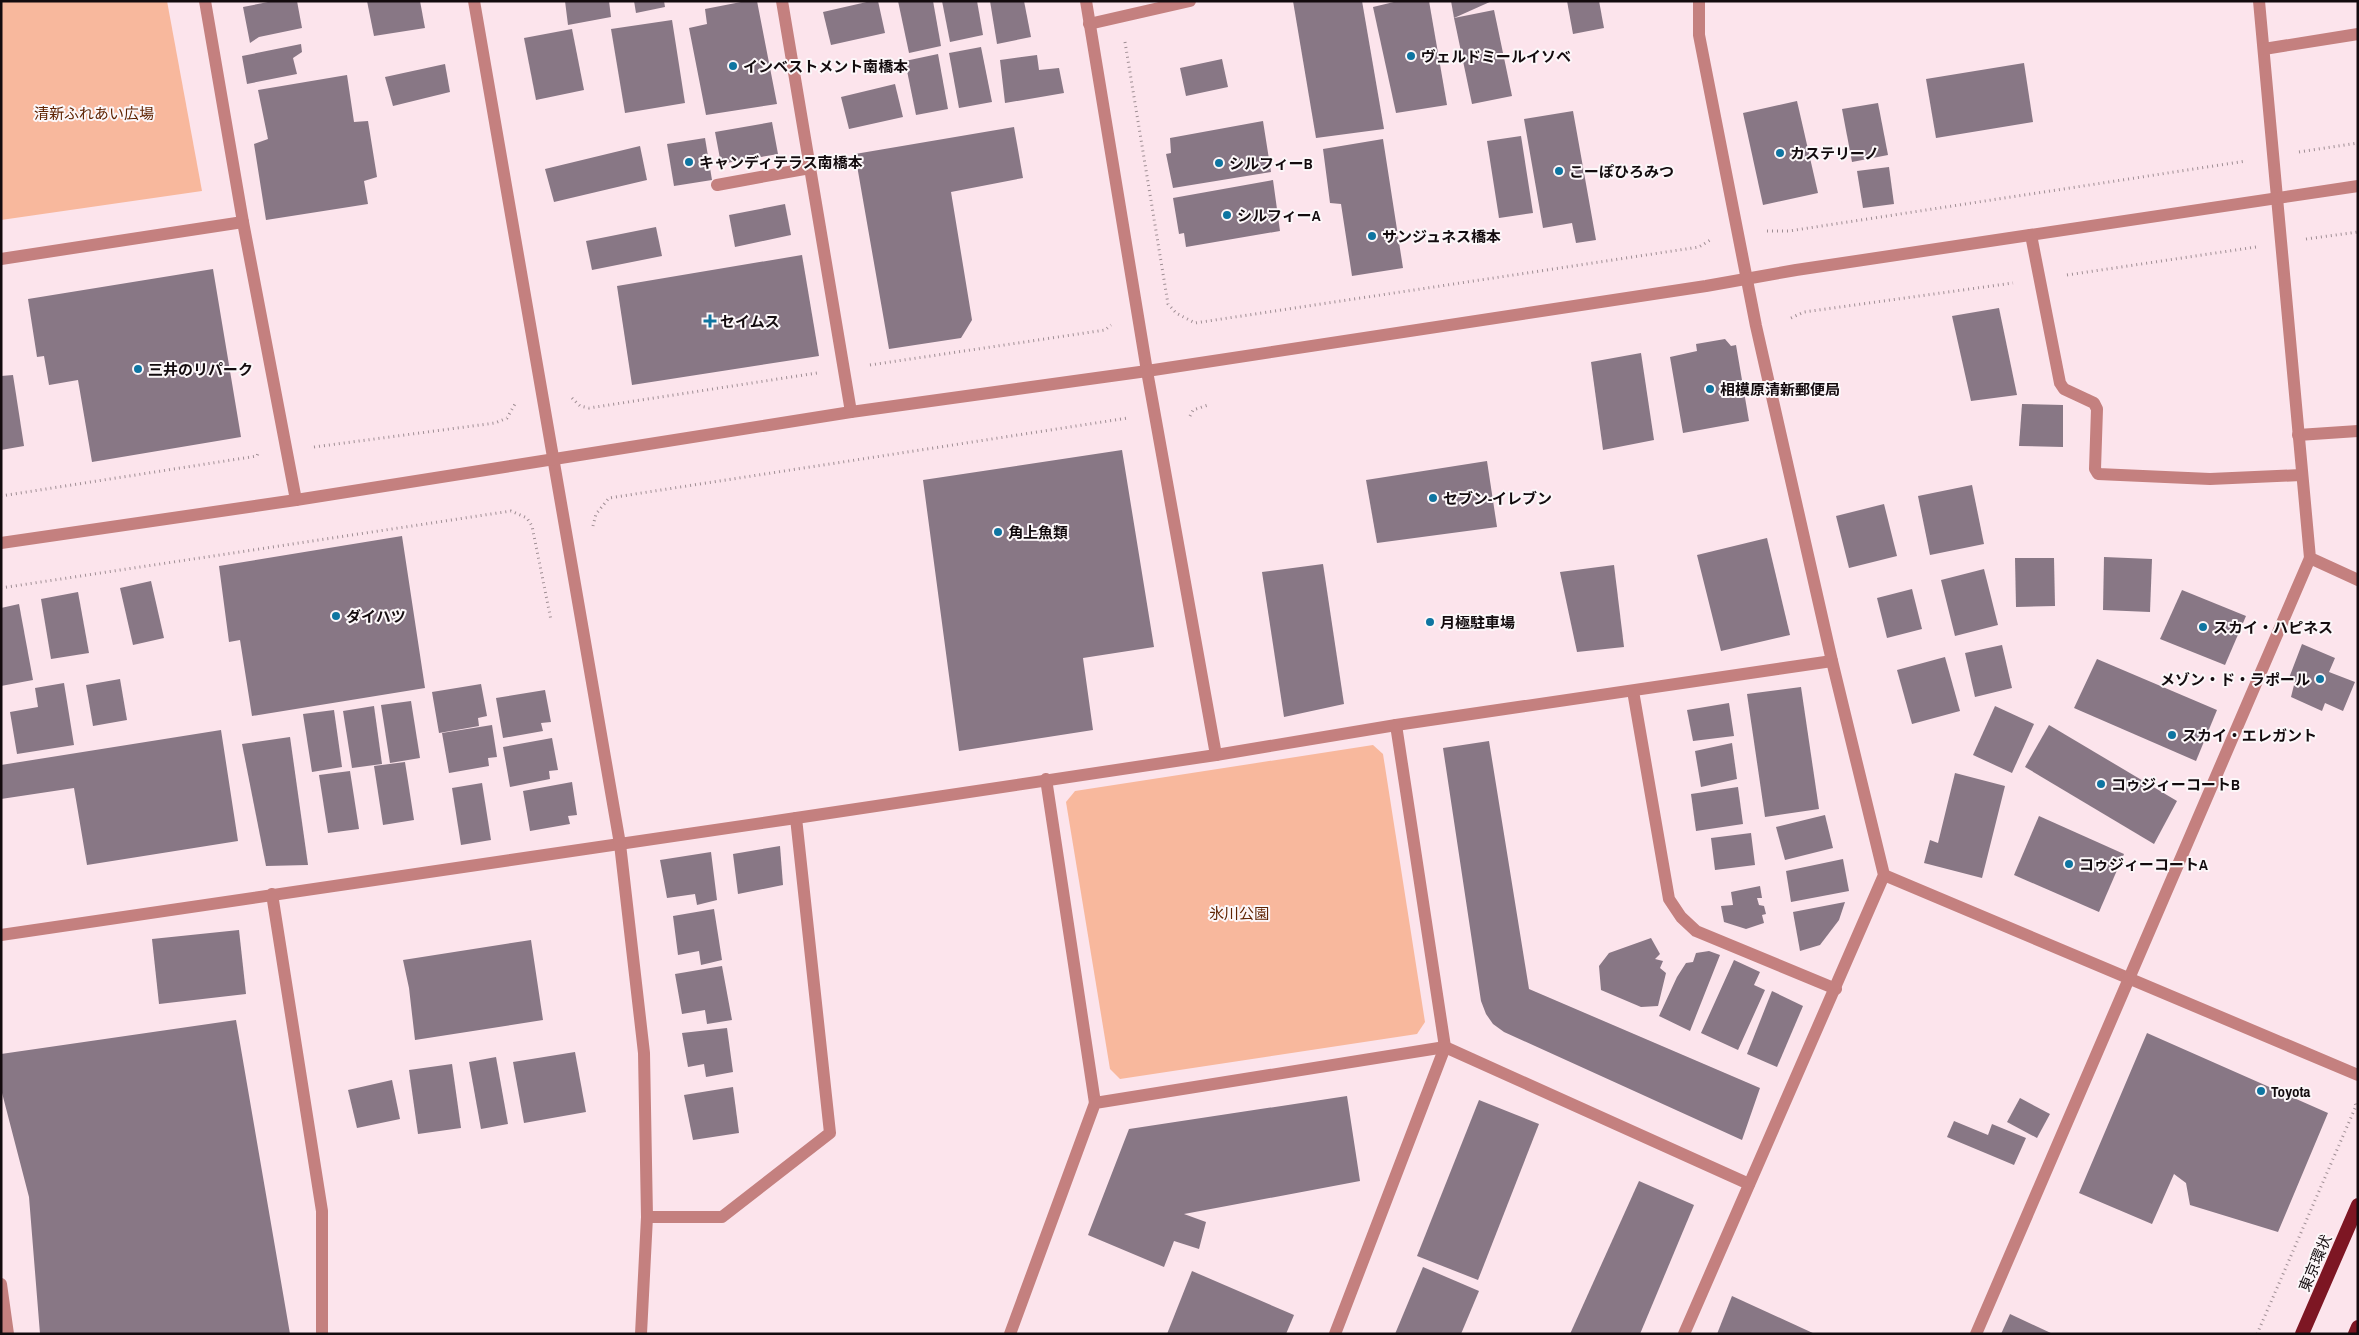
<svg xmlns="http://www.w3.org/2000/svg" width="2359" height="1335" font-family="'Archivo Narrow','Noto Sans JP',sans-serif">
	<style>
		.green { fill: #f8b89d }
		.building { fill: #887785 }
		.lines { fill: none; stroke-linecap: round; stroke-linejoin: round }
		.path { stroke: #9f8e94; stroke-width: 3; stroke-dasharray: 1 4; stroke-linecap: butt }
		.service { stroke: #c4807f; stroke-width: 12 }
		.minor { stroke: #c4807f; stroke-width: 12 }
		.tertiary { stroke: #c4807f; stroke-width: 12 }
		.trunk { stroke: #7d1623; stroke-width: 14 }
		.poi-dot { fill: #0e75a1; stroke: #fcf7f9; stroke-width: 2 }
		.labels { text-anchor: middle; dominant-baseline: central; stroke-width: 4; stroke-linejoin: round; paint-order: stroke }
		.poi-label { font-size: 15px; font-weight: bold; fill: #130b0e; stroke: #fcf7f9; text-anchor: start }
		.park-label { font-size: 15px; fill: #5f2403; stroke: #fcf7f9 }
		.street-label { font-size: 15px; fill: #130b0e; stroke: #fcf7f9 }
	</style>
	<rect width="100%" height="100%" fill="#fce4ec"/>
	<g class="green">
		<path d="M1 1H167L202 191 1 220Z"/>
		<path d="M1373 745 1383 754 1425 1022 1417 1034 1120 1079 1110 1069 1066 802 1075 791Z"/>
	</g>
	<g class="building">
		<path d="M273 1H297L302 28 259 37 250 43 243 7Z"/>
		<path d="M367 1H420L425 28 374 36Z"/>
		<path d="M565 1H609L611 17 568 25Z"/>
		<path d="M634 1H664L665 7 636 13Z"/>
		<path d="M746 1H757L777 104 706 115 689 28 707 24 705 9Z"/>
		<path d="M871 1H878L885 33 831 45 823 12Z"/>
		<path d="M898 1H933L941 46 909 53Z"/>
		<path d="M942 1H977L983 35 950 42Z"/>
		<path d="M990 1H1024L1031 37 997 44Z"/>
		<path d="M1293 1H1362L1384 129 1316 138Z"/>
		<path d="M1398 1H1429L1447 105 1396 113 1373 7Z"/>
		<path d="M1451 1H1492L1454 18Z"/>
		<path d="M1567 1H1599L1604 28 1573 34Z"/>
		<path d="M1494 10 1512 96 1472 104 1454 18Z"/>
		<path d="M672 20 685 103 625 113 611 29Z"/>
		<path d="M572 29 584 90 536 100 524 38Z"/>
		<path d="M301 44 302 52 293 58 297 74 247 84 242 56Z"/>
		<path d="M981 47 992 102 959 108 949 53Z"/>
		<path d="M938 54 948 109 916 115 905 61Z"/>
		<path d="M1037 55 1039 70 1059 68 1064 93 1005 103 1000 60Z"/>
		<path d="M1222 59 1228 87 1186 96 1180 68Z"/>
		<path d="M2024 63 2033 122 1936 138 1926 79Z"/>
		<path d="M445 64 450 92 393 106 385 77Z"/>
		<path d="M347 75 354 122 368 121 377 177 364 181 368 204 266 220 254 144 268 139 258 90Z"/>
		<path d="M895 84 903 117 849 129 841 97Z"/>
		<path d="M1797 101 1818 193 1763 205 1743 113Z"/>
		<path d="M1878 103 1888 155 1852 162 1842 109Z"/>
		<path d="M1573 111 1596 240 1576 243 1572 223 1543 228 1524 119Z"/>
		<path d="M1263 121 1271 172 1173 188 1166 154 1171 153 1170 138Z"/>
		<path d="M772 122 778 154 721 164 715 132Z"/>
		<path d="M1014 127 1023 178 951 192 972 320 961 338 889 349 855 154Z"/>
		<path d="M1521 136 1533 213 1499 218 1487 141Z"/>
		<path d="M705 138 712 180 674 186 667 144Z"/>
		<path d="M1383 139 1403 268 1352 276 1341 204 1330 203 1323 149Z"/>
		<path d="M640 146 647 180 554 202 545 169Z"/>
		<path d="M1889 167 1894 204 1863 208 1857 171Z"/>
		<path d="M1273 180 1280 231 1186 247 1184 233 1179 234 1173 198Z"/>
		<path d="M785 204 791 235 735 247 729 215Z"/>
		<path d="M656 227 662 256 592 270 586 241Z"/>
		<path d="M802 255 819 356 632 385 617 286Z"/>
		<path d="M213 269 241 437 92 462 78 380 49 385 44 356 37 357 28 299Z"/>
		<path d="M1999 308 2017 395 1971 401 1952 316Z"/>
		<path d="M1725 339 1731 346 1736 345 1749 421 1683 433 1670 357 1697 351 1696 344Z"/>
		<path d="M1641 353 1654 440 1603 450 1591 362Z"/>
		<path d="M13 375 24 446 1 450V376Z"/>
		<path d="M2022 404 2063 405V447L2019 446Z"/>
		<path d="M1122 450 1154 647 1083 658 1093 730 959 751 923 480Z"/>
		<path d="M1487 461 1497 527 1377 543 1366 480Z"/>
		<path d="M1972 485 1984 544 1930 555 1918 496Z"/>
		<path d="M1884 504 1897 556 1849 568 1836 516Z"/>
		<path d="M402 536 425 688 252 716 240 640 229 642 219 566Z"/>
		<path d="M1767 538 1790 635 1721 651 1697 555Z"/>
		<path d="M2104 557 2152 559 2150 612 2103 610Z"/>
		<path d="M2015 558H2054L2055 606 2016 607Z"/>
		<path d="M1323 564 1344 704 1284 717 1262 572Z"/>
		<path d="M1614 565 1624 647 1577 652 1560 572Z"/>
		<path d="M1984 569 1998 625 1955 636 1941 580Z"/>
		<path d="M151 581 164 638 133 645 120 588Z"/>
		<path d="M1912 589 1922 629 1887 638 1877 598Z"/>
		<path d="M2182 590 2246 616 2225 665 2160 639Z"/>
		<path d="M78 592 89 653 51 659 41 599Z"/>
		<path d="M19 604 33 680 1 686V608Z"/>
		<path d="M2302 644 2335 658 2329 672 2355 682 2343 711 2325 703 2322 711 2291 697 2295 681 2289 678Z"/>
		<path d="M2002 645 2012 688 1975 697 1965 653Z"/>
		<path d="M1945 657 1960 711 1912 724 1897 670Z"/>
		<path d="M2097 659 2217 710 2196 761 2074 708Z"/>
		<path d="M120 679 127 720 93 726 86 685Z"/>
		<path d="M64 683 74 745 17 754 10 712 38 707 35 688Z"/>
		<path d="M481 684 487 716 478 718 479 726 439 733 432 692Z"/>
		<path d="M1801 687 1819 809 1765 817 1747 694Z"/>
		<path d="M545 690 551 722 541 723 543 731 503 738 496 698Z"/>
		<path d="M411 701 420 758 390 763 381 705Z"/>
		<path d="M1729 703 1734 736 1693 741 1687 710Z"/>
		<path d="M374 706 382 764 352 768 343 711Z"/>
		<path d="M1995 706 2034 724 2012 773 1973 755Z"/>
		<path d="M334 710 342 767 312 772 303 714Z"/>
		<path d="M492 725 497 757 488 758 489 766 449 773 442 733Z"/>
		<path d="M2049 725 2177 801 2154 844 2025 767Z"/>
		<path d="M221 730 238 841 87 865 74 788 1 799V765Z"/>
		<path d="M290 737 308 865 266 866 242 744Z"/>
		<path d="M552 738 558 770 549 771 550 779 510 787 503 747Z"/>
		<path d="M1489 741 1529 989 1760 1088 1742 1140 1504 1032 1493 1024 1486 1014 1481 1001 1443 748Z"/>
		<path d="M1732 743 1737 779 1701 787 1695 751Z"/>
		<path d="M405 762 414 820 383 825 374 766Z"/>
		<path d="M350 771 359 829 328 833 319 775Z"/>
		<path d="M1955 773 2005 786 1982 878 1924 863 1930 840 1938 843Z"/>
		<path d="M572 782 577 815 568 816 570 824 530 831 523 791Z"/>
		<path d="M482 783 491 840 461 845 452 788Z"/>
		<path d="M1738 787 1743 824 1696 831 1691 794Z"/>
		<path d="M1825 815 1833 848 1785 860 1776 827Z"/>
		<path d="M2039 816 2124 854 2099 912 2014 875Z"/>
		<path d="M1751 833 1755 865 1715 870 1711 838Z"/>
		<path d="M780 846 783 885 738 894 733 854Z"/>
		<path d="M711 852 717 900 697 905 695 894 667 898 660 860Z"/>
		<path d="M1843 859 1849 891 1791 902 1786 871Z"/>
		<path d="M1760 886 1762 898H1757L1759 905 1764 906 1766 914 1762 915 1764 923 1746 929 1724 922 1721 906 1733 905 1731 892Z"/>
		<path d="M1845 902 1839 920 1820 945 1800 951 1793 912Z"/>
		<path d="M714 909 722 960 701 965 699 951 678 955 673 916Z"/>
		<path d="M239 930 246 994 159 1004 152 939Z"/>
		<path d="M1651 938 1660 954 1655 959 1663 961 1660 968 1666 973 1658 1006 1641 1007 1601 990 1599 966 1609 953Z"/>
		<path d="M531 940 543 1020 415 1040 409 988 403 960Z"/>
		<path d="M1709 951 1720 955 1690 1031 1659 1016 1677 977 1686 963 1693 962 1696 953Z"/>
		<path d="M1734 960 1760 972 1754 985 1765 990 1738 1050 1701 1033Z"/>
		<path d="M722 966 732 1020 707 1024 705 1010 682 1014 675 974Z"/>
		<path d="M1772 991 1803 1006 1777 1067 1747 1054Z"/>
		<path d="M236 1020 290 1334H40L29 1197 1 1089V1054Z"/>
		<path d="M727 1028 733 1072 706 1077 704 1064 688 1067 682 1033Z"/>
		<path d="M2147 1033 2328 1113 2278 1232 2190 1205 2186 1183 2174 1174 2152 1224 2079 1193Z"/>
		<path d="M575 1052 586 1112 524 1123 513 1062Z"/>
		<path d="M496 1057 508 1124 481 1129 469 1062Z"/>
		<path d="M452 1064 461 1128 418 1134 409 1070Z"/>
		<path d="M392 1080 400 1119 357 1128 348 1090Z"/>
		<path d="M733 1087 739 1133 693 1140 684 1095Z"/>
		<path d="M1347 1096 1360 1181 1184 1214 1206 1222 1199 1249 1174 1241 1164 1267 1088 1235 1129 1129Z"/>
		<path d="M2020 1098 2050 1114 2037 1138 2007 1122Z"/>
		<path d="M1479 1100 1539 1124 1478 1280 1417 1256Z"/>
		<path d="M1954 1121 1988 1135 1992 1124 2026 1138 2014 1165 1947 1137Z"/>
		<path d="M1639 1181 1694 1205 1640 1334H1570Z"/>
		<path d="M1423 1267 1479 1291 1461 1334H1395Z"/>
		<path d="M1192 1271 1294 1315 1286 1334H1167Z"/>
		<path d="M1732 1296 1815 1334H1717Z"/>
		<path d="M2010 1314 2053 1334H2001Z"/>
	</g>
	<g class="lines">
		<g class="path">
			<path d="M1125 42 1168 304 1176 313 1195 323 1699 247 1712 239"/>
			<path d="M2299 152 2358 143"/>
			<path d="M1767 231H1789L2246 161"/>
			<path d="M2306 239 2358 232"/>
			<path d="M2067 275 2256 247"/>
			<path d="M1791 318 1804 312 2013 283"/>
			<path d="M870 365 1105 330 1111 325"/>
			<path d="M572 398 580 406 589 408 817 373"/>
			<path d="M1190 416 1193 410 1208 405"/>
			<path d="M314 447 495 423 507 418 515 404"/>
			<path d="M1 496 257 456 258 453"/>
			<path d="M593 526 596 514 609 498 1128 418"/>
			<path d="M1 588 511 511 527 518 532 526 551 620"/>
			<path d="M2257 1334 2356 1106 2355 1103"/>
		</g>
		<g class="service">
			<path d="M717 185 810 168"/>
			<path d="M2031 235 2060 383 2064 389 2094 403 2097 409 2095 469 2098 474 2210 479 2301 475"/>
		</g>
		<g class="minor">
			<path d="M205 1 243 222 296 500"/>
			<path d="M782 1 851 412"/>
			<path d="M2259 1 2310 558 2358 580"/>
			<path d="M1089 24 1190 1"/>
			<path d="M2264 49 2358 34"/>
			<path d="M1 259 243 222"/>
			<path d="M1147 371 1216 755"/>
			<path d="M2298 435 2358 431"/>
			<path d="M1633 691 1669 899 1681 917 1696 931 1836 989"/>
			<path d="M1046 779 1095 1103"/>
			<path d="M1884 875 2358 1075"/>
			<path d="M272 894 322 1211V1334"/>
			<path d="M1 935 796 818 1216 755 1396 725 1832 661"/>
			<path d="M647 1217H722L830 1133 796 818"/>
			<path d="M1 1284 8 1334"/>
			<path d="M1010 1334 1095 1103 1445 1047 1749 1184"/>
			<path d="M1335 1334 1445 1047 1396 725"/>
			<path d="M1684 1334 1884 875 1832 661 1756 326 1699 35V1"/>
			<path d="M1976 1334 2310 558"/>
		</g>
		<g class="tertiary">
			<path d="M474 1 620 844 644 1053 647 1217 641 1334"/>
			<path d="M1086 1 1147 371"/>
			<path d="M1 543 296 500 851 412 1147 371 1706 286 1796 270 2358 186"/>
		</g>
		<g class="trunk">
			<path d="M2302 1334 2358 1205"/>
			<path d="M2355 1334 2358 1327"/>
		</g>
	</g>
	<g class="poi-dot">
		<circle cx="1411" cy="56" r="5"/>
		<circle cx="733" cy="66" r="5"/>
		<circle cx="1780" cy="153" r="5"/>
		<circle cx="689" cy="162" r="5"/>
		<circle cx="1219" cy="163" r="5"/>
		<circle cx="1559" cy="171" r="5"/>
		<circle cx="1227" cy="215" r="5"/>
		<circle cx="1372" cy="236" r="5"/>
		<path d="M707.5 313.5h5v5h5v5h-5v5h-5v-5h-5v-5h5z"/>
		<circle cx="138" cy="369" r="5"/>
		<circle cx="1710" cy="389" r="5"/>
		<circle cx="1433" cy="498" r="5"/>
		<circle cx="998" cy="532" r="5"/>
		<circle cx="336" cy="616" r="5"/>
		<circle cx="1430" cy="622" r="5"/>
		<circle cx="2203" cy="627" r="5"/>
		<circle cx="2320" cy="679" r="5"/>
		<circle cx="2172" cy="735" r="5"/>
		<circle cx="2101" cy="784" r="5"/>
		<circle cx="2069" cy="864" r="5"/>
		<circle cx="2261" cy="1091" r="5"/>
	</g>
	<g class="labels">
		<g class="poi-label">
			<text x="1421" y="56">ヴェルドミールイソベ</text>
			<text x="743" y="66">インベストメント南橋本</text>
			<text x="1790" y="153">カステリーノ</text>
			<text x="699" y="162">キャンディテラス南橋本</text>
			<text x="1229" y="163">シルフィーB</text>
			<text x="1569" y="171">こーぽひろみつ</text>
			<text x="1237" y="215">シルフィーA</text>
			<text x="1382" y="236">サンジュネス橋本</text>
			<text x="720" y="321">セイムス</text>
			<text x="148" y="369">三井のリパーク</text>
			<text x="1720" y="389">相模原清新郵便局</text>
			<text x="1443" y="498">セブン-イレブン</text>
			<text x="1008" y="532">角上魚類</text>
			<text x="346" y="616">ダイハツ</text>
			<text x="1440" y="622">月極駐車場</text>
			<text x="2213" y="627">スカイ・ハピネス</text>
			<text x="2310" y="679" text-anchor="end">メゾン・ド・ラポール</text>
			<text x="2182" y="735">スカイ・エレガント</text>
			<text x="2111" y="784">コゥジィーコートB</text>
			<text x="2079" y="864">コゥジィーコートA</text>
			<text x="2271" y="1091">Toyota</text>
		</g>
		<g class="park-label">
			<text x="94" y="113">清新ふれあい広場</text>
			<text x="1239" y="913">氷川公園</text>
		</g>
		<g class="street-label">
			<text transform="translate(2315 1263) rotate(-67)">東京環状</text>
		</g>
	</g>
	<rect width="2359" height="1335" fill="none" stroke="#130b0e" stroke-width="5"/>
</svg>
